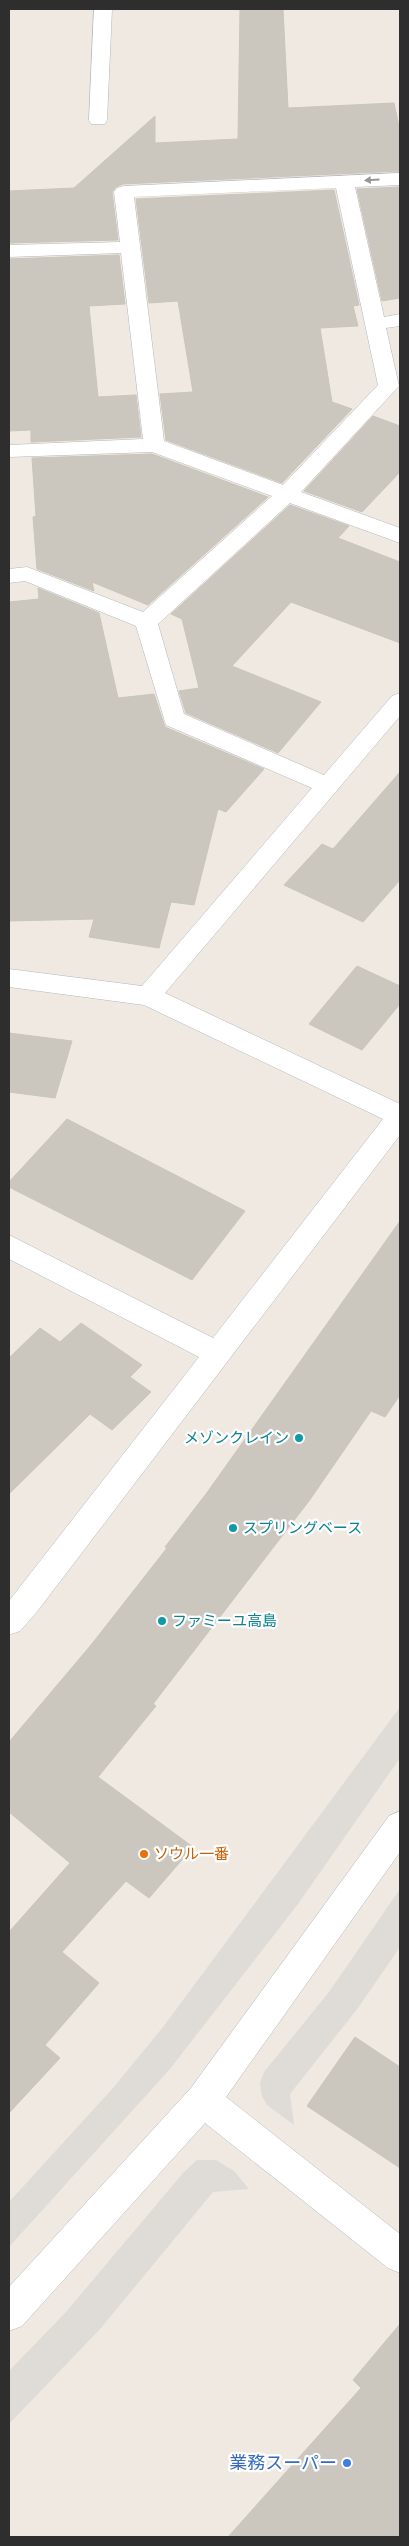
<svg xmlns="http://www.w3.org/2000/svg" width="409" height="2546" font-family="Rubik,'Noto Sans JP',sans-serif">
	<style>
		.plaza { fill: #dfdcd8 }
		.building { fill: #cbc7bf; stroke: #cbc5ba }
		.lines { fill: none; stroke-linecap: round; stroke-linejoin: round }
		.minor-casing { stroke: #b4b7c1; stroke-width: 1 }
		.minor { fill: #fff; fill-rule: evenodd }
		.oneway { fill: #969696 }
		.culture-dot { fill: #0f9aa8; stroke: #fff; stroke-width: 2 }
		.food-dot { fill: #e8710a; stroke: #fff; stroke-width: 2 }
		.shop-dot { fill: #3f7fe0; stroke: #fff; stroke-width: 2 }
		.labels { text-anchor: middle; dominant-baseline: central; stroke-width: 4.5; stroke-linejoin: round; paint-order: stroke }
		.culture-label { font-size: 15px; fill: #0d838f; stroke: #fff; text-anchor: start }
		.food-label { font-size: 15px; fill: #c56008; stroke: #fff; text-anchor: start }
		.near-shop-label { font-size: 18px; fill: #366cbe; stroke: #fff; text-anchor: end }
	</style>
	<rect width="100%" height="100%" fill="#efe9e1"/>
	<g class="plaza">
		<path d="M400 1707V1758L298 1904 170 2069 9 2247V2202L113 2088 163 2027Z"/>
		<path d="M400 1889V1947L358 2008 290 2094 294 2125 267 2105 262 2096 260 2083 264 2072 329 1992Z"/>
		<path d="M197 2160H216L234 2171 249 2189 213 2192 101 2328 9 2424V2371L66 2312 183 2173Z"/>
	</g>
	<g class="building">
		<path d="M240 9H283L288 108 394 103 400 131V171L123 184 116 187 112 192 118 240 9 243V191L74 188 155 116V143L238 139Z"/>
		<path d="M400 187V298L382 301 357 189Z"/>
		<path d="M334 190 359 305 353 306 358 326 320 328 332 402 352 409 282 483 166 440 160 394 193 392 178 301 149 303 136 199Z"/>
		<path d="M119 255 125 304 89 306 98 397 136 395 141 437 31 442V430L9 431V259Z"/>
		<path d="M373 416 400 426V472L362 512 304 491Z"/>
		<path d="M152 454 268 497 148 605 92 582 94 591 37 569 33 517 36 516 32 458Z"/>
		<path d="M290 505 349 526 338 538 400 562V643L291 602 232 666 321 702 278 753 186 713 179 691 199 688 182 619 171 614Z"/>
		<path d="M38 588 99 613 118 698 154 694 165 727 264 769 226 812 218 809 194 905 171 902 159 948 89 937 94 919 9 921V602L39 599Z"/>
		<path d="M400 772V880L363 922 284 885 322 844 333 849Z"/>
		<path d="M357 966 400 986V1004L362 1050 309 1024Z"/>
		<path d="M9 1033 72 1041 55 1098 9 1092Z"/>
		<path d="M67 1119 245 1211 192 1280 9 1187V1182Z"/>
		<path d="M400 1221V1395L385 1417 371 1411 309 1501 153 1704 156 1706 98 1777 193 1847 149 1898 126 1881 62 1952 99 1983 45 2045 60 2058 9 2113V1932L70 1863 9 1812V1742L91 1645 167 1548 165 1547 206 1494Z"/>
		<path d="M81 1323 142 1365 130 1377 151 1392 112 1430 90 1414 9 1494V1358L40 1328 60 1342Z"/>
		<path d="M355 2037 400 2067V2168L307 2106Z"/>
		<path d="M400 2324V2537H228L361 2388 353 2380Z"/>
	</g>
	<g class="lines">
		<g class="minor-casing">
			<g id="minor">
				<path d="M94 9H112L107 120 105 124H91L89 120Z"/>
				<path d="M400 173V185L355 187 384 317 400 314V326L386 328 399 386 301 492 400 528V543L290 503 158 624 184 714 324 775 392 696 400 693V716L165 993 400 1104V1135L36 1613 20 1631 9 1635V1601L199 1357 9 1259V1235L213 1338 383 1119 144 1005 9 987V969L142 986 312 788 166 725 136 626 25 581 9 583V569L27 567 143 612 272 496 152 452 9 457V445L143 439 121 253 9 257V245L120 242 114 192 117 188 124 186ZM336 188 378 385 283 485 164 441 134 197Z"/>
				<path d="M400 1811V1852L226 2097 400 2234V2273L388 2268 205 2123 22 2326 9 2331V2287L191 2088 389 1816Z"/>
			</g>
		</g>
		<use href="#minor" class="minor"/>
	</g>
	<defs><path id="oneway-solid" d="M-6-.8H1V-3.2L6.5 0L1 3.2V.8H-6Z" transform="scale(1.25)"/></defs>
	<use class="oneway" href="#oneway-solid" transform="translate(372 180) rotate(177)"/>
	<g class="culture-dot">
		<circle cx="299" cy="1438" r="5"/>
		<circle cx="233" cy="1528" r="5"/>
		<circle cx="162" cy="1621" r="5"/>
	</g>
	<circle class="food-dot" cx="144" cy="1854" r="5"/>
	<circle class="shop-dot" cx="347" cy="2463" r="5"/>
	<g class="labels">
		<g class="culture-label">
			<text x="289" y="1438" text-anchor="end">メゾンクレイン</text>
			<text x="243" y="1528">スプリングベース</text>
			<text x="172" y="1621">ファミーユ高島</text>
		</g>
		<g class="food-label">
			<text x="154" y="1854">ソウル一番</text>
		</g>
		<g class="near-shop-label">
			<text x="337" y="2463">業務スーパー</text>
		</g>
	</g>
	<rect width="409" height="2546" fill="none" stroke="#2e2e2e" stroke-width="20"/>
</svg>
